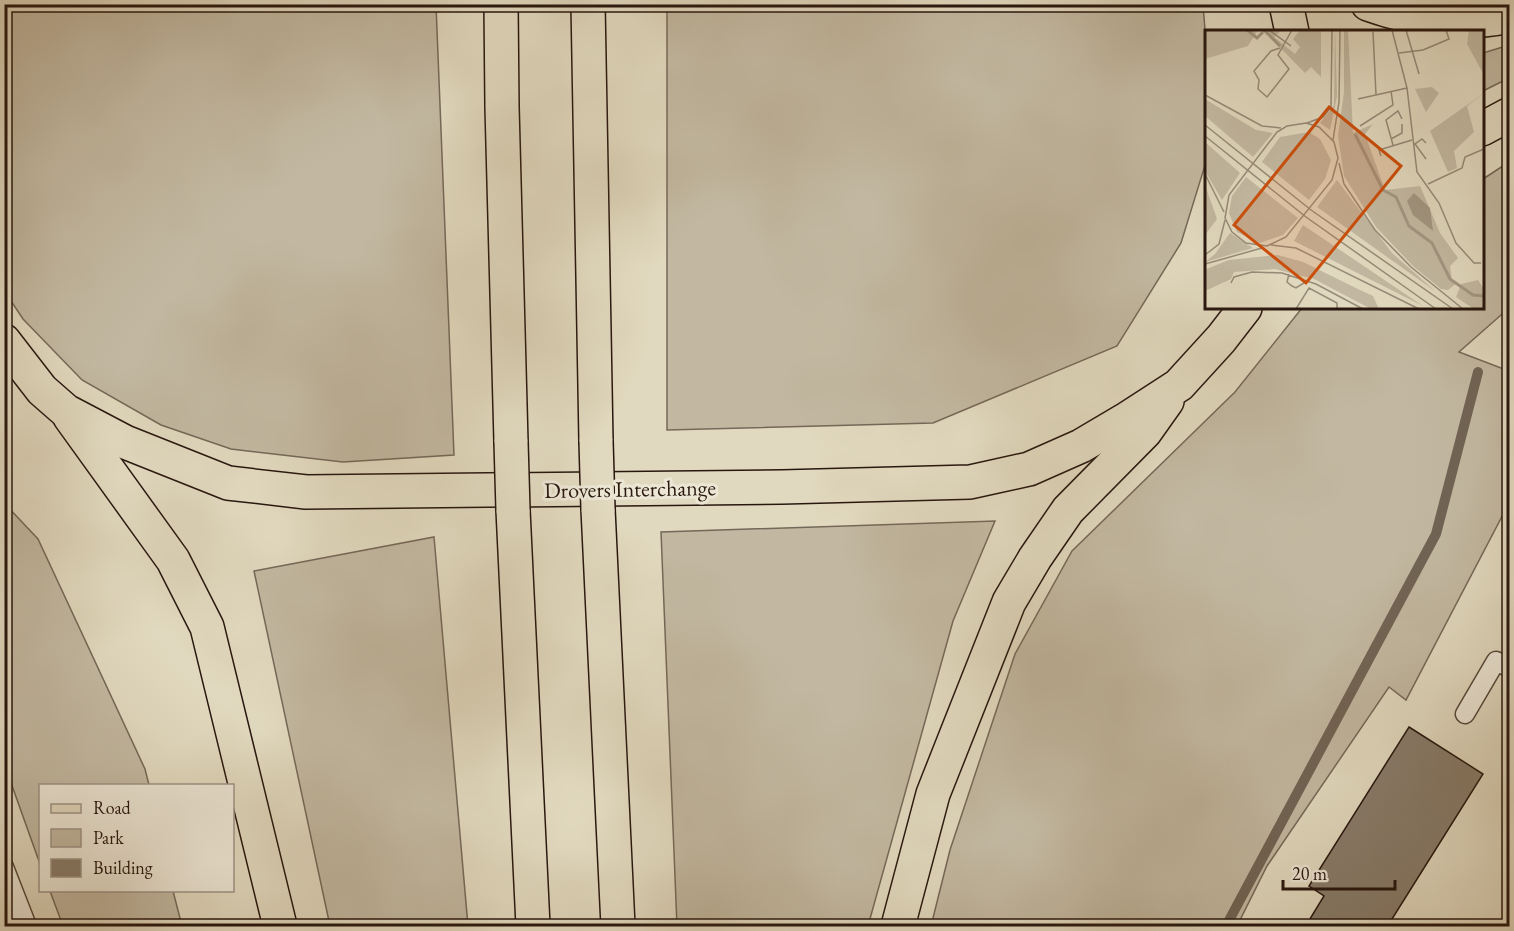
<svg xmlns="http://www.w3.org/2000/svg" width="1514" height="931" font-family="'EB Garamond',serif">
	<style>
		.green { fill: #c2b8a1; stroke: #756858; stroke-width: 1.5 }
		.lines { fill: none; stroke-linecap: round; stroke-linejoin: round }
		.stream { stroke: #716455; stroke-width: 10 }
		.building { fill: #887c6b; stroke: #28170f; stroke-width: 1.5 }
		.lane-casing { stroke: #56483b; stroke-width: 21 }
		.primary-casing { stroke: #28170f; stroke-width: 36 }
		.highway-casing { stroke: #28170f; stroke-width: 36 }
		.lane { stroke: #ece6d5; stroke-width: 18 }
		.primary { stroke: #e1d9bf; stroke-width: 33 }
		.highway { stroke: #e1d9bf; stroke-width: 33 }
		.highway-bridge-casing { stroke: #28170f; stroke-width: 36; stroke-linecap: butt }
		.highway-bridge { stroke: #e1d9bf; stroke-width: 33 }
		.labels { text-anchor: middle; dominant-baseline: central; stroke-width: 6; stroke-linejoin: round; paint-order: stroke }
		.street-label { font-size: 22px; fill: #28170f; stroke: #ece6d5 }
		.inset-river { fill: none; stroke: #a29783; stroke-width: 3 }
		.inset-road { fill: none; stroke: #978b79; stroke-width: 1.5 }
		.view { fill: #cb4f0c; fill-opacity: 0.15; stroke: #cb4f0c; stroke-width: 3 }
		.inset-edge { fill: none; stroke: #28170f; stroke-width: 3 }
	</style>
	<rect width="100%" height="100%" fill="#e1d9bf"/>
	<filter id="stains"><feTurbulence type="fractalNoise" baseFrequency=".00333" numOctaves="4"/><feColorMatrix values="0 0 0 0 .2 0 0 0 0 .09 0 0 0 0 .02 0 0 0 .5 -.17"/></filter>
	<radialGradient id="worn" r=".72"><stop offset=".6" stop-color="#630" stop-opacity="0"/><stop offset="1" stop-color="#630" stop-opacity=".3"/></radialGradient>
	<g class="green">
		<path d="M4 5H436L454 455 343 462 231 449 161 425 82 380 23 319 5 292Z"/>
		<path d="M667 5H1203L1206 42V162L1181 243 1117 346 933 423 667 430Z"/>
		<path d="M1509 45V78L1483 91V53Z"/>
		<path d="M1509 162V308L1459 352 1509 371V503L1406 700 1389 687 1267 866 1237 926H931L950 850 1015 654 1072 551 1235 392 1302 308H1482L1483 179Z"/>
		<path d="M5 504 38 539 145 769 149 785 40 786V864L5 766Z"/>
		<path d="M995 521 953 621 868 926H677L661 532Z"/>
		<path d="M434 537 468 926H330L254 571Z"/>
		<path d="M50 891H173L182 926H63Z"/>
	</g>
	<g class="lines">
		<path class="stream" d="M1226 926 1436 534 1478 372"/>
	</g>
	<path class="building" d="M1409 727 1483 774 1387 927H1305L1324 896 1309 886Z"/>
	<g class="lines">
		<g class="lane-casing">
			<g id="lane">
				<path d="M1465 714 1496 661 1510 668"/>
				<path d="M4 867 27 926"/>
				<path d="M4 920 26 924"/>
			</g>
		</g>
		<g class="primary-casing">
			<g id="primary">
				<path d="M1368 4C1415 21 1460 26 1510 16"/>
				<path d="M1482 129 1510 114"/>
			</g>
		</g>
		<g class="highway-casing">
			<g id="highway">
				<path d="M501 4 502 107 511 442"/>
				<path d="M588 4 596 441"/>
				<path d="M1286 4 1292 32"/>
				<path d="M4 341 42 390 66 411 125 442 228 483 306 492 782 487 970 482 1029 469 1081 446 1125 420 1179 385 1221 339 1245 308"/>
				<path d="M70 417 173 560 207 627 280 926"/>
				<path d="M598 509 618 926"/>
				<path d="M513 510 533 926"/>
				<path d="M898 926 933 794 1009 602 1035 558 1068 510 1145 432 1167 401"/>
			</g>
		</g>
		<use href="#lane" class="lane"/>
		<use href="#primary" class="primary"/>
		<use href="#highway" class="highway"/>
		<g class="highway-bridge-casing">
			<g id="highway-bridge">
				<path d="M596 441 598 509"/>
				<path d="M511 442 513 510"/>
			</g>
		</g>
		<use href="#highway-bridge" class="highway-bridge"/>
	</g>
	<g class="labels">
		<g class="street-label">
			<text transform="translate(630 489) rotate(-1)">Drovers Interchange</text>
		</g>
	</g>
	<g transform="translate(1205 30)">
		<rect width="279" height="279" fill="#e1d9bf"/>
		<path d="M0 0H53L43 16 0 29ZM58 0H77L69 7 90 24 95 17 88 9 95 0H116V47L106 37 100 43ZM130 0 132 66 125 100 115 93 129 75ZM139 0H143L148 103 168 94 160 104 180 160 215 156 235 203 253 228 245 236 247 249 252 253 243 260 236 259 208 236 171 197 139 146 133 106 139 62ZM264 0H279V45L262 14ZM227 57 234 63 221 82 210 59ZM279 63 262 76 269 102 249 121 252 138 243 142 225 101ZM0 69 51 100 68 103 48 127 0 86ZM104 102 115 109 126 130 120 149 104 170 57 132 75 107ZM0 112 35 143 17 170 0 141ZM41 147 93 188 78 205 55 213 32 202 24 183 27 166ZM132 150 187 223 230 261 112 177ZM0 155 12 189 0 205ZM98 195 218 276 89 211ZM25 203 48 218 0 232 10 224ZM73 225 98 232 155 260 168 266 174 279H166L109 249 70 239 29 242 26 249 0 261V240L4 238 24 230ZM273 250 279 259V279H269L251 267 256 254Z" fill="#c2b8a1"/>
		<path d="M209 163 225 178 228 201 208 185 202 171Z" fill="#a29783"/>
		<path class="inset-river" d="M42 0 52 8 58 2M59 0 75 16M150 104 178 160 191 167 204 196 227 213 245 249 268 265 279 266"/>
		<path class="inset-road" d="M64 0 86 16M187 0 202 58 212 142 234 173 251 213 269 233H276M201 0 214 44M168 2 171 65M75 18 66 21 49 41 54 50 53 59 62 67 84 39 73 25 87 0M194 23 218 20 244 9 241 0M0 65 57 96 76 98M153 69 202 58M101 93 114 97 129 112 133 128 127 150 81 207 62 216 41 213 27 202 20 188 24 165 72 102 82 96ZM102 93 118 87 126 77 127 0M0 95 106 180 248 279M155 96 188 75 186 61M0 106 101 187 231 279M186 109 197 103V94M128 110 134 72 135 0M221 113 217 109 210 114 221 129M188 115 181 90 193 81 197 89M176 126 174 120 207 110M134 133 139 154 170 200 206 237 258 279M0 144 19 182M223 154 257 138 260 127 279 119M66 215 91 218 214 279M0 225 14 214 20 190M0 234 57 218M84 244 82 252 87 256 91 258 102 251M26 253 29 247 47 242 77 243 111 254 158 279M91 279 104 258 132 273V279"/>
		<path class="view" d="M124 77 196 136 101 253 29 195Z"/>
		<rect width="279" height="279" class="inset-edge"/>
	</g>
	<rect width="1514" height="931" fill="none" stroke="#e1d9bf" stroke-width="24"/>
	<rect x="6" y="6" width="1502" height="919" fill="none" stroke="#28170f" stroke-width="3"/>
	<rect x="12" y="12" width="1490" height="907" fill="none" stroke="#28170f" stroke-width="1.5"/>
	<rect x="39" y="784" width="195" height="108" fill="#ece6d5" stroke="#9e9386" stroke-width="1.5"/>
	<rect x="51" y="804" width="30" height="9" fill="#e1d9bf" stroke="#9e9386" stroke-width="1.5"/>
	<text x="93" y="814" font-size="18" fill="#28170f">Road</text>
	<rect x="51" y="829" width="30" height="18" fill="#c2b8a1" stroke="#9e9386" stroke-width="1.5"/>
	<text x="93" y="844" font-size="18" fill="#28170f">Park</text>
	<rect x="51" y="859" width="30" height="18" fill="#887c6b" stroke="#9e9386" stroke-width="1.5"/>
	<text x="93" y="874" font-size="18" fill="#28170f">Building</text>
	<path d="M1283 880v9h112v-9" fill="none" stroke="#28170f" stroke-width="3"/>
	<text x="1292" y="880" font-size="18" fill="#28170f" stroke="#ece6d5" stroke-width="4.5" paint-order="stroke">20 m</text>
	<rect width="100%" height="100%" filter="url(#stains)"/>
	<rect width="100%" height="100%" fill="url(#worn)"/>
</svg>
